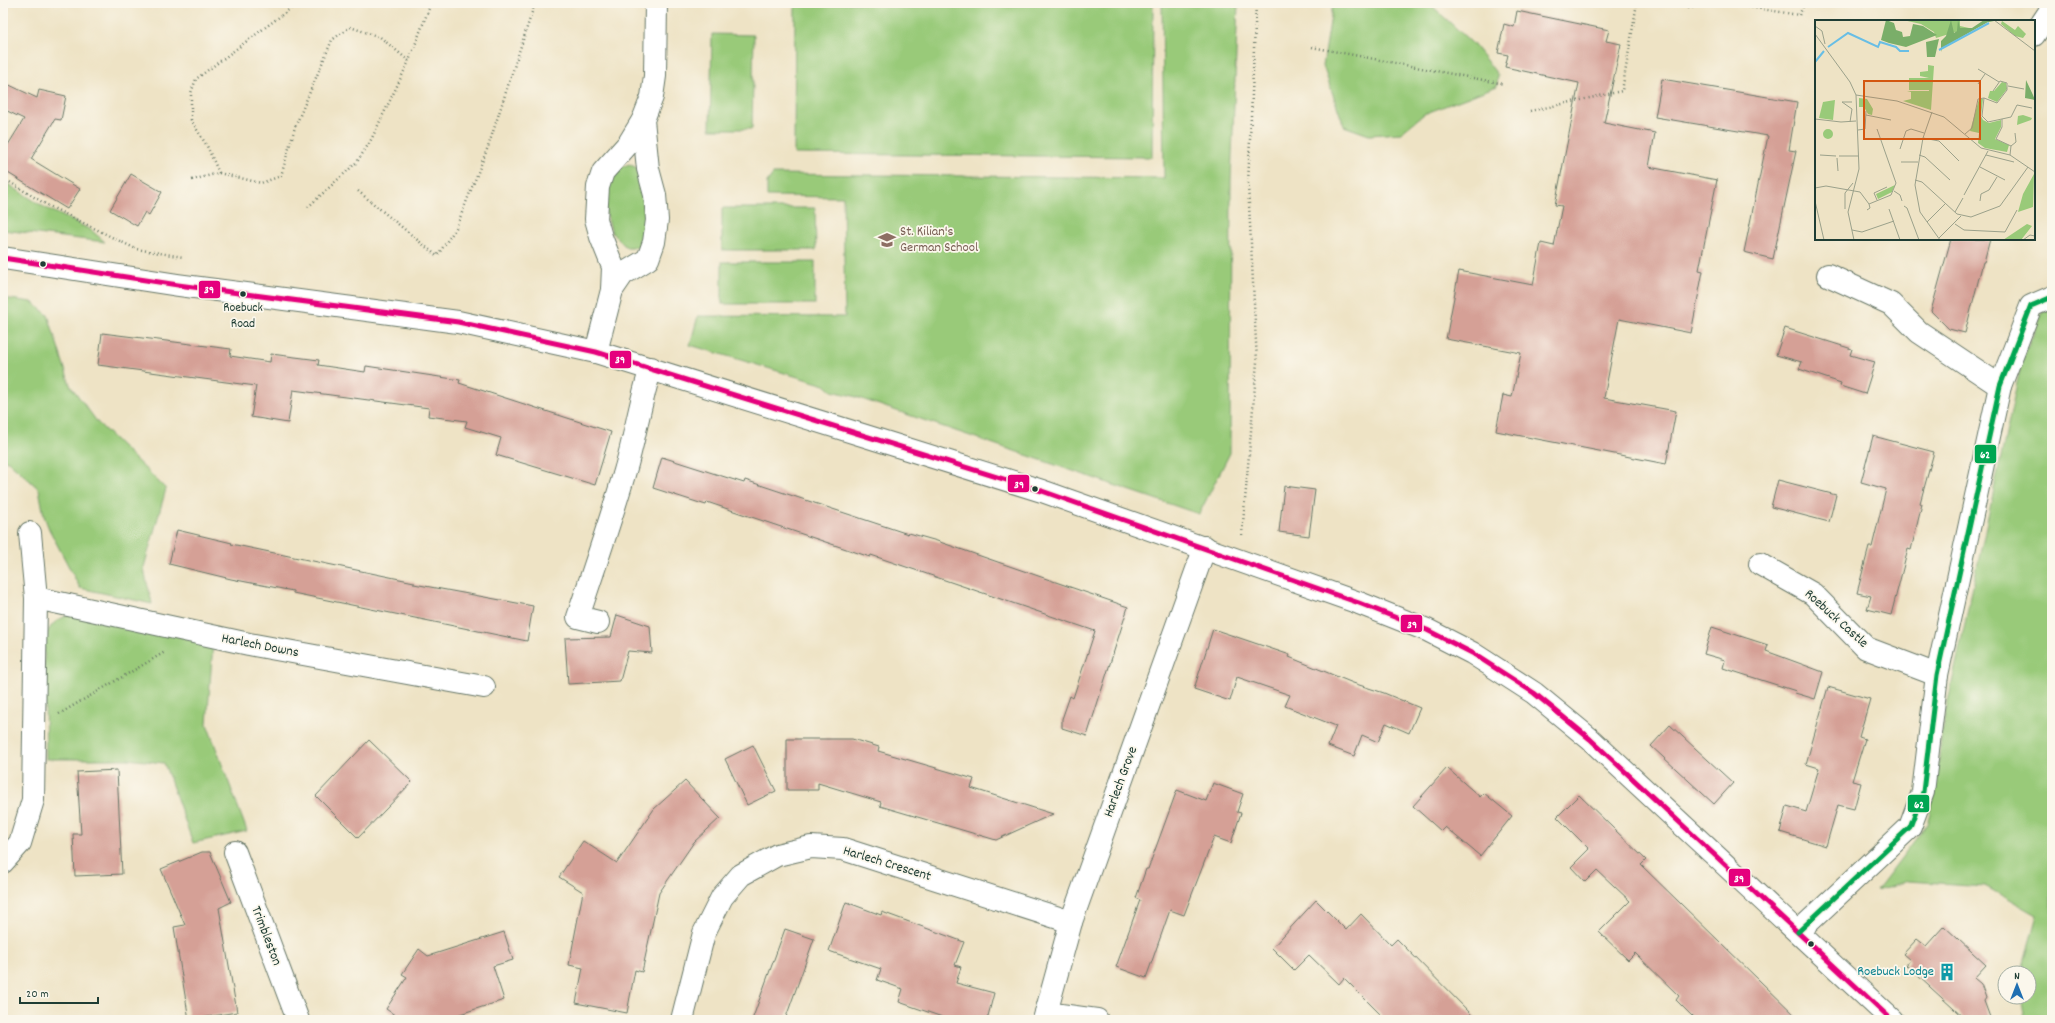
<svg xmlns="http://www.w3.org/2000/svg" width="2055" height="1023" font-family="Dekko,sans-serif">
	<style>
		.green { fill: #99ca79; stroke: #5c8456 }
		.building { fill: #d5a096 }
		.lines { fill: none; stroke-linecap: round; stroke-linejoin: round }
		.minor-casing { stroke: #677767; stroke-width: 24 }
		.path { stroke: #677767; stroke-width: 2.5; stroke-dasharray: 1 3; stroke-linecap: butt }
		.minor { stroke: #fff; stroke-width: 22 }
		.bus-1-casing { stroke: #fbf7ec; stroke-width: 8 }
		.bus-2-casing { stroke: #fbf7ec; stroke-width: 8 }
		.bus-1 { stroke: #e5007d; stroke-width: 5 }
		.bus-2 { stroke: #00a651; stroke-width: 5 }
		.bus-dot { fill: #1f3d34; stroke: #fbf7ec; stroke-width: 1.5 }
		.labels { text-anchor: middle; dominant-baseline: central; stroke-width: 3.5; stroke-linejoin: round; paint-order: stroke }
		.bus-label { font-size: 13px; fill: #1f3d34; stroke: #fbf7ec }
		.education-label { font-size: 14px; fill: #785e54; stroke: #fbf7ec; text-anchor: start }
		.street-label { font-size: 14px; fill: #1f3d34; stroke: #fbf7ec }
		.culture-label { font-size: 14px; fill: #0d838f; stroke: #fbf7ec; text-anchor: end }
		.inset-river { fill: none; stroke: #68bee5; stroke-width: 2 }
		.inset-road { fill: none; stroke: #9ba18b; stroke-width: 1 }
		.view { fill: #d45610; fill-opacity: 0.15; stroke: #d45610; stroke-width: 2 }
		.inset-edge { fill: none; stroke: #1f3d34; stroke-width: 2 }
		.line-badge { stroke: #fbf7ec; stroke-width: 1.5 }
		.badge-label { font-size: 11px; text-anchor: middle; font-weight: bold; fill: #fff }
	</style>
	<rect width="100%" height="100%" fill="#fbf7ec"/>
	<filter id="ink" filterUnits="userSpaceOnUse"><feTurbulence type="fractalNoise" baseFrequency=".025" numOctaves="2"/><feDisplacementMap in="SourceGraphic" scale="8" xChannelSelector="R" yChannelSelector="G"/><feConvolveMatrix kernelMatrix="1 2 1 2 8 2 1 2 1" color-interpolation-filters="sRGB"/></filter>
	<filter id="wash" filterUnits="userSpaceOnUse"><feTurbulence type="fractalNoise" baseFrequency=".012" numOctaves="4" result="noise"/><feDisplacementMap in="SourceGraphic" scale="16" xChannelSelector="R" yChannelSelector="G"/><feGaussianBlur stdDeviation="0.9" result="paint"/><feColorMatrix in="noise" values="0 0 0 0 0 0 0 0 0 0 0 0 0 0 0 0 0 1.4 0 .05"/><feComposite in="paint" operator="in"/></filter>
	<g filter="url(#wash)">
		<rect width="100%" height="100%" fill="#eee3c5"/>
		<g class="green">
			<path d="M795 3H1153L1152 157 794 154Z"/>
			<path d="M1162 3H1238L1231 181 1230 453 1199 514 853 396 832 391 825 385 690 345 698 316 845 317 843 197 767 196V182L773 174 1164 178Z"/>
			<path d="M1333 3H1429L1473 44 1498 75 1497 86 1424 114 1401 133 1369 135 1344 126 1323 66Z"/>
			<path d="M712 34 754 35 752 129H710Z"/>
			<path d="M629 164 637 168 643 183 648 234 637 247H626L612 233 603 203 610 172Z"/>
			<path d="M3 181 44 207 91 230 105 242 3 230Z"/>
			<path d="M722 208H815L816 250H722Z"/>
			<rect x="722" y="262" width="93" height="42"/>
			<path d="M3 298 32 302 48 315 70 385 98 423 166 489 144 567C145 580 150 591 152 604L80 588 49 529 44 516 39 489 8 461 3 460Z"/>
			<path d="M2052 309V1020H2025L2021 997H2029V973H2021L2037 915 1986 886 1907 881 1877 890 1927 824 1936 789 1942 729 2022 360 2043 312Z"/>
			<path d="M72 614 213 643 207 724 247 831 193 843 164 763 127 759H46L44 644C47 627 55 619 72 614Z"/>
		</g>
		<g id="blocks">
			<g class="building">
				<path d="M1517 11 1609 30 1606 41 1621 44 1604 123 1655 133 1649 167 1717 180 1699 270 1703 271 1691 333 1619 319 1604 398 1676 411 1666 464 1496 431 1503 395 1512 397 1521 353 1446 339 1459 271 1533 285 1541 243 1554 246 1562 206 1555 205 1579 83 1505 67 1508 55 1498 53 1504 24 1514 27Z"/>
				<path d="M1662 79 1797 102 1789 150 1796 151 1773 259 1744 252 1768 136 1655 117Z"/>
				<path d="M3 82 37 98 39 90 66 96 61 120 55 119 31 159 80 189 67 209 3 170V153L24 119 3 109Z"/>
				<path d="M131 174 162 192 149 215 145 212 137 226 110 210Z"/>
				<path d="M1951 239H1990L1984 262H1983L1965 333 1949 329 1931 311Z"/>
				<path d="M1785 328 1852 349 1850 355 1875 362 1865 394 1840 386 1841 383 1799 369 1802 362 1776 355Z"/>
				<path d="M102 333 231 349 230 356 270 362 271 354 319 360 318 365 365 372 366 366 460 380 459 383 611 432 595 485 496 455 501 438 465 427 467 421 428 416 429 408 293 390 288 423 251 417 256 386 98 365Z"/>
				<path d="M1873 436 1934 452 1920 503 1922 504 1911 550 1908 549 1891 615 1867 609 1871 596 1857 593 1869 547H1872L1886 489 1861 482Z"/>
				<path d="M662 457 744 483 745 480 908 534 909 533 937 541 1128 607 1087 736 1062 728V719L1070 696 1073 698 1095 631 871 555 870 557 707 502 706 505 653 488Z"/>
				<path d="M1778 480 1836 495 1829 522 1771 507Z"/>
				<path d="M1284 486 1315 490 1309 536 1279 532Z"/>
				<path d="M177 530 232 543 231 544 414 582V584L533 606 527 641 293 593V591L231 579 169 564Z"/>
				<path d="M617 615 650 626 652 653 628 651 620 681 568 684 565 638 611 637Z"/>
				<path d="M1712 627 1768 645 1766 651 1823 672 1815 699 1795 693 1796 691 1723 668 1725 660 1704 654Z"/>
				<path d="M1213 629 1290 655 1289 657 1353 683 1384 693 1420 708 1409 733 1386 723 1378 742 1362 735 1354 756 1328 746 1336 726 1285 706 1290 695 1237 677 1230 701 1194 689Z"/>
				<path d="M1828 687 1870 699 1859 737 1865 739 1852 781 1861 783 1854 809 1838 805 1826 846 1780 832 1787 806 1806 812 1819 768 1806 764Z"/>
				<path d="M1670 725 1733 783 1714 804 1651 746Z"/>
				<path d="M787 739H852L879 747 878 751 974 779 971 788 1053 814 996 840 880 806 881 802 818 783V790H787Z"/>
				<path d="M369 740 412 782 358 838 316 796Z"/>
				<path d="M753 745 776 791 747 805 725 759Z"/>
				<path d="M1447 768 1480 797 1484 793 1512 816 1480 856 1445 827 1441 831 1413 806Z"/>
				<path d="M117 770 122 874 75 876 73 834H81L77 772Z"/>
				<path d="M685 781 720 818 694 842 659 893 642 972 635 970 627 1013 576 1003 583 968 569 965 583 892 559 877 583 841 617 863 654 809Z"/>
				<path d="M1213 783 1243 794 1237 812 1241 813 1231 843 1214 837 1184 915 1170 910 1146 978 1116 967 1140 900 1136 898 1146 869H1148L1177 790 1206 801Z"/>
				<path d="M1579 795 1646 860 1641 865 1800 1020H1696L1676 1000 1679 996 1635 953 1628 960 1599 932 1630 901 1597 870 1585 882 1571 867 1589 849 1557 817Z"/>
				<path d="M202 852H210L231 902 219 908 237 1012 189 1020 174 927 185 925 161 869Z"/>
				<path d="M1316 900 1346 930 1361 914 1391 945 1397 939 1477 1020H1386L1344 978 1339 984 1309 955 1294 970 1272 948Z"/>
				<path d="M846 902 881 915 882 912 964 942 955 965 961 967 956 983 994 993 987 1020H951L899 1002 903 989 877 980 881 969 829 951Z"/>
				<path d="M1944 926 1986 965 1974 978 1981 984 1986 998 1984 1001 1991 1020H1966L1906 965 1910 960 1903 954 1917 939 1926 946Z"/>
				<path d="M785 929 814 939 785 1020H752Z"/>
				<path d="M504 932 513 960 493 966 504 1000 441 1020H402L386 1009 407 977 402 974 419 949 428 956Z"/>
			</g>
		</g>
	</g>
	<g filter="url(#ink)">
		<use href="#blocks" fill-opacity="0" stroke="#677767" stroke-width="1"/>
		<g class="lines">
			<g class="minor-casing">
				<g id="minor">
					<path d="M2034 35 2052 8"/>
					<path d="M3 258 178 285 458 322 596 352 1042 491 1359 603 1427 630 1472 653 1534 693 1590 739 1892 1020"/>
					<path d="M1828 275 1891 304 1919 332 2000 386"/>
					<path d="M612 290 613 267 601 237 596 219 598 187 603 172 629 143 643 120"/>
					<path d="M596 352 612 290 623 274 648 259 654 242 657 220 655 195 648 169 643 120 652 97 655 76 656 3"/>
					<path d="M1760 564 1813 594 1866 648 1937 675"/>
					<path d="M36 598 249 644 484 687"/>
					<path d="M598 622 578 617C594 568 611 520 625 471 635 437 640 402 651 368"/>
					<path d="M235 852 298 1020"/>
					<path d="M3 862 20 843 33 800 36 598 30 533"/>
					<path d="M1798 932 1910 827 1923 792 1937 675 2000 386 2031 306 2052 297"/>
					<path d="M1046 1013 1097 1020"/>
					<path d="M682 1020 704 933 722 897 741 875 777 855 811 847 843 849 1071 922"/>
					<path d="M1044 1020 1071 922 1205 547"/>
				</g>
			</g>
			<g class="path">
				<path d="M1682 3 1688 8 1696 7 1702 3"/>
				<path d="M1724 3 1799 15 1805 3"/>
				<path d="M1748 7V3"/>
				<path d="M1312 47 1504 84"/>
				<path d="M1530 111 1622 91 1637 3"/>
				<path d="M219 173 207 146 191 120V93L196 79 298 3"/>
				<path d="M3 178 47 205 136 249 183 257"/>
				<path d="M192 180 219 173 261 183 281 176 295 127 332 40 350 27 380 37 409 61 431 3"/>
				<path d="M358 191 437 256 456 228 488 147 535 3"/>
				<path d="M308 207 357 162 370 142 409 61"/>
				<path d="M1242 535 1257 362 1248 184 1256 3"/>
				<path d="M59 714 165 652"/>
			</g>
			<use href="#minor" class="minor"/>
			<g class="bus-1-casing">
				<path id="bus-1" d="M3 258 178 285 458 322 596 352 1042 491 1359 603 1427 630 1472 653 1534 693 1590 739 1892 1020"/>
			</g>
			<g class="bus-2-casing">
				<path id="bus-2" d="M1798 932 1910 827 1923 792 1937 675 2000 386 2031 306 2052 297"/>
			</g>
			<use href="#bus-1" class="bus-1"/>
			<use href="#bus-2" class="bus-2"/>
		</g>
	</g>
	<defs>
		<g id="school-bare" transform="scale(1.38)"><path d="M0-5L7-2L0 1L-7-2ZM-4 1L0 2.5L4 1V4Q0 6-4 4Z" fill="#8d6e63" stroke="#fbf7ec" stroke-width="2.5" paint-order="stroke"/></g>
		<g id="building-bare" transform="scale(1.38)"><path d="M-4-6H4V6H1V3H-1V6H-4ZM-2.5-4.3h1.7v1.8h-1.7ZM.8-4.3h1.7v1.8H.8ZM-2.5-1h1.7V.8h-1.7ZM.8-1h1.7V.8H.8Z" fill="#0f9aa8" stroke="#fbf7ec" stroke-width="2.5" paint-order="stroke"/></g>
	</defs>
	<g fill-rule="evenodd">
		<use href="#school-bare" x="887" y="240"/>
		<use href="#building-bare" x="1947" y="972"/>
	</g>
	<g class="bus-dot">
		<circle cx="43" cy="264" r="3.5"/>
		<circle cx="243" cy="294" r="3.5"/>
		<circle cx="1035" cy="489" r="3.5"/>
		<circle cx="1811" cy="944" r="3.5"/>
	</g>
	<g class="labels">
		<g class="bus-label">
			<text x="243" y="308">Roebuck<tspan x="243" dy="16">Road</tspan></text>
		</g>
		<g class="education-label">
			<text x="900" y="232">St. Kilian's<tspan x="900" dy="16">German School</tspan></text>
		</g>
		<g class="street-label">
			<text transform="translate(1836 619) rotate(42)">Roebuck Castle</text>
			<text transform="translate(260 646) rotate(11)">Harlech Downs</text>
			<text transform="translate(1121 782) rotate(-70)">Harlech Grove</text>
			<text transform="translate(887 864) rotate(17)">Harlech Crescent</text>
			<text transform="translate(266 936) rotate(69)">Trimbleston</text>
		</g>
		<g class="culture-label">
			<text x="1934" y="972">Roebuck Lodge</text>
		</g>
	</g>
	<g transform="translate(1815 20)">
		<rect width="220" height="220" fill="#eee3c5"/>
		<path d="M88 0H145V6L154 8 121 18 119 12 106 4ZM187 1 200 10 203 6 211 14 208 18 200 16 186 4ZM113 45 119 46 116 90 88 81 96 79V72L92 71H114V65V70H94V58H114L105 56V52L113 51ZM187 62 191 63 192 69 182 82 173 78 175 71H179ZM44 78 52 79 58 89 57 95 53 94 49 87H44ZM164 79H168L166 96 168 100 174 103 186 100V107L180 119 194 125 192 132 170 128 163 123 164 113 155 111ZM20 80 18 100 4 98 8 82ZM208 95 217 98 216 100 202 105 203 96ZM8 114a5 5 0 1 1 10 0a5 5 0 1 1-10 0ZM219 154 218 187 203 192 208 174ZM80 165 77 172 63 179 61 174ZM212 204 217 206 206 220H188Z" fill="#99ca79"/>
		<path d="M71 0 79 3 81 10 87 12 88 17 95 16 98 4 108 6 122 15 91 27 74 23 66 20ZM136 0 139 13 142 11 143 0 145 8H157L169 0 179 2H173L127 28 126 32V21L131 16ZM124 19 120 37H112L111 22ZM211 60 218 75 220 80 210 78Z" fill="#7aae69"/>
		<path class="inset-river" d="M13 27 33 13 63 27 65 22 81 27 85 31H94M124 30 174 3M0 42 9 31"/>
		<path class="inset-road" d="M179 0 220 31M0 6 7 11 10 24M0 14 35 62 41 75 44 149 33 192 39 220M163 49 184 62M163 64 170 54M193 66 209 69M178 71 185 61 192 63V70L182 83 169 78 167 96 173 102 196 97 202 85 217 88M41 75 82 81 129 97 166 128 195 135 220 152M117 92 108 118 100 165 105 192 125 220M51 95 76 100M0 99 26 102 41 101M187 99V107L181 119 196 126M35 102 37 89 27 82H37M43 110 50 109 51 91M150 114 157 108 163 79 169 78M108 118 124 121 144 141M85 129 91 111 96 109 109 113M5 135 21 136M104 135 110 137 135 160M171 135 199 142M195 135 196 126 201 122 200 113M24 136H43M22 138 23 151M86 142H103M165 147 190 160M100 160 107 162 142 194 156 197 185 186 213 147M0 168 11 166 45 172 54 184 55 188 52 190M79 171 85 175 87 181M149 175 173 131M62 180 59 173 72 167M0 181 9 220M165 181 166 174 174 170 182 157M54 184 76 175 81 163 62 109M89 186 92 188 104 220M30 189V173L38 163M74 189 85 220M140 192 148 178M112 202 130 184M140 204 149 210 190 212 202 190M37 210 47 212 79 201M124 218 146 196M208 220 215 215 220 216"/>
		<path class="view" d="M49 61H165V119H49Z"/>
		<rect width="220" height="220" class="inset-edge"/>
	</g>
	<g class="line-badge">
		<rect x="198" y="280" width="23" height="19" rx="4" fill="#e5007d"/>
		<rect x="609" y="350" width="23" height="19" rx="4" fill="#e5007d"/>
		<rect x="1974" y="444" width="23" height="20" rx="4" fill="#00a651"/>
		<rect x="1007" y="474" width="23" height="19" rx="4" fill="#e5007d"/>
		<rect x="1400" y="614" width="23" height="19" rx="4" fill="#e5007d"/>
		<rect x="1907" y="794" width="23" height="19" rx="4" fill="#00a651"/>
		<rect x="1728" y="868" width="23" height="19" rx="4" fill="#e5007d"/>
	</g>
	<g class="badge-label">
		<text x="209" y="293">39</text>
		<text x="620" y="363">39</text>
		<text x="1985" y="458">62</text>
		<text x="1019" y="488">39</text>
		<text x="1412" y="628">39</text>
		<text x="1919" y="808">62</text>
		<text x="1739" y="882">39</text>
	</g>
	<rect width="2055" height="1023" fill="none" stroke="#fbf7ec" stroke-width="16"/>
	<g transform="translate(2017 985)"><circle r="19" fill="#fbf7ec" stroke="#a3ada2"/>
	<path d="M0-3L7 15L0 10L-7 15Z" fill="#1f6fb2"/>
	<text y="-6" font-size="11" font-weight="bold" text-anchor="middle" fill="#1f3d34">N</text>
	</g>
	<path d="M20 997v6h78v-6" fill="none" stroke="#1f3d34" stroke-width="2"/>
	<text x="26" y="997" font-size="12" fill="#1f3d34" stroke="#fbf7ec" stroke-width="3" paint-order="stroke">20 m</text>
</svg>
